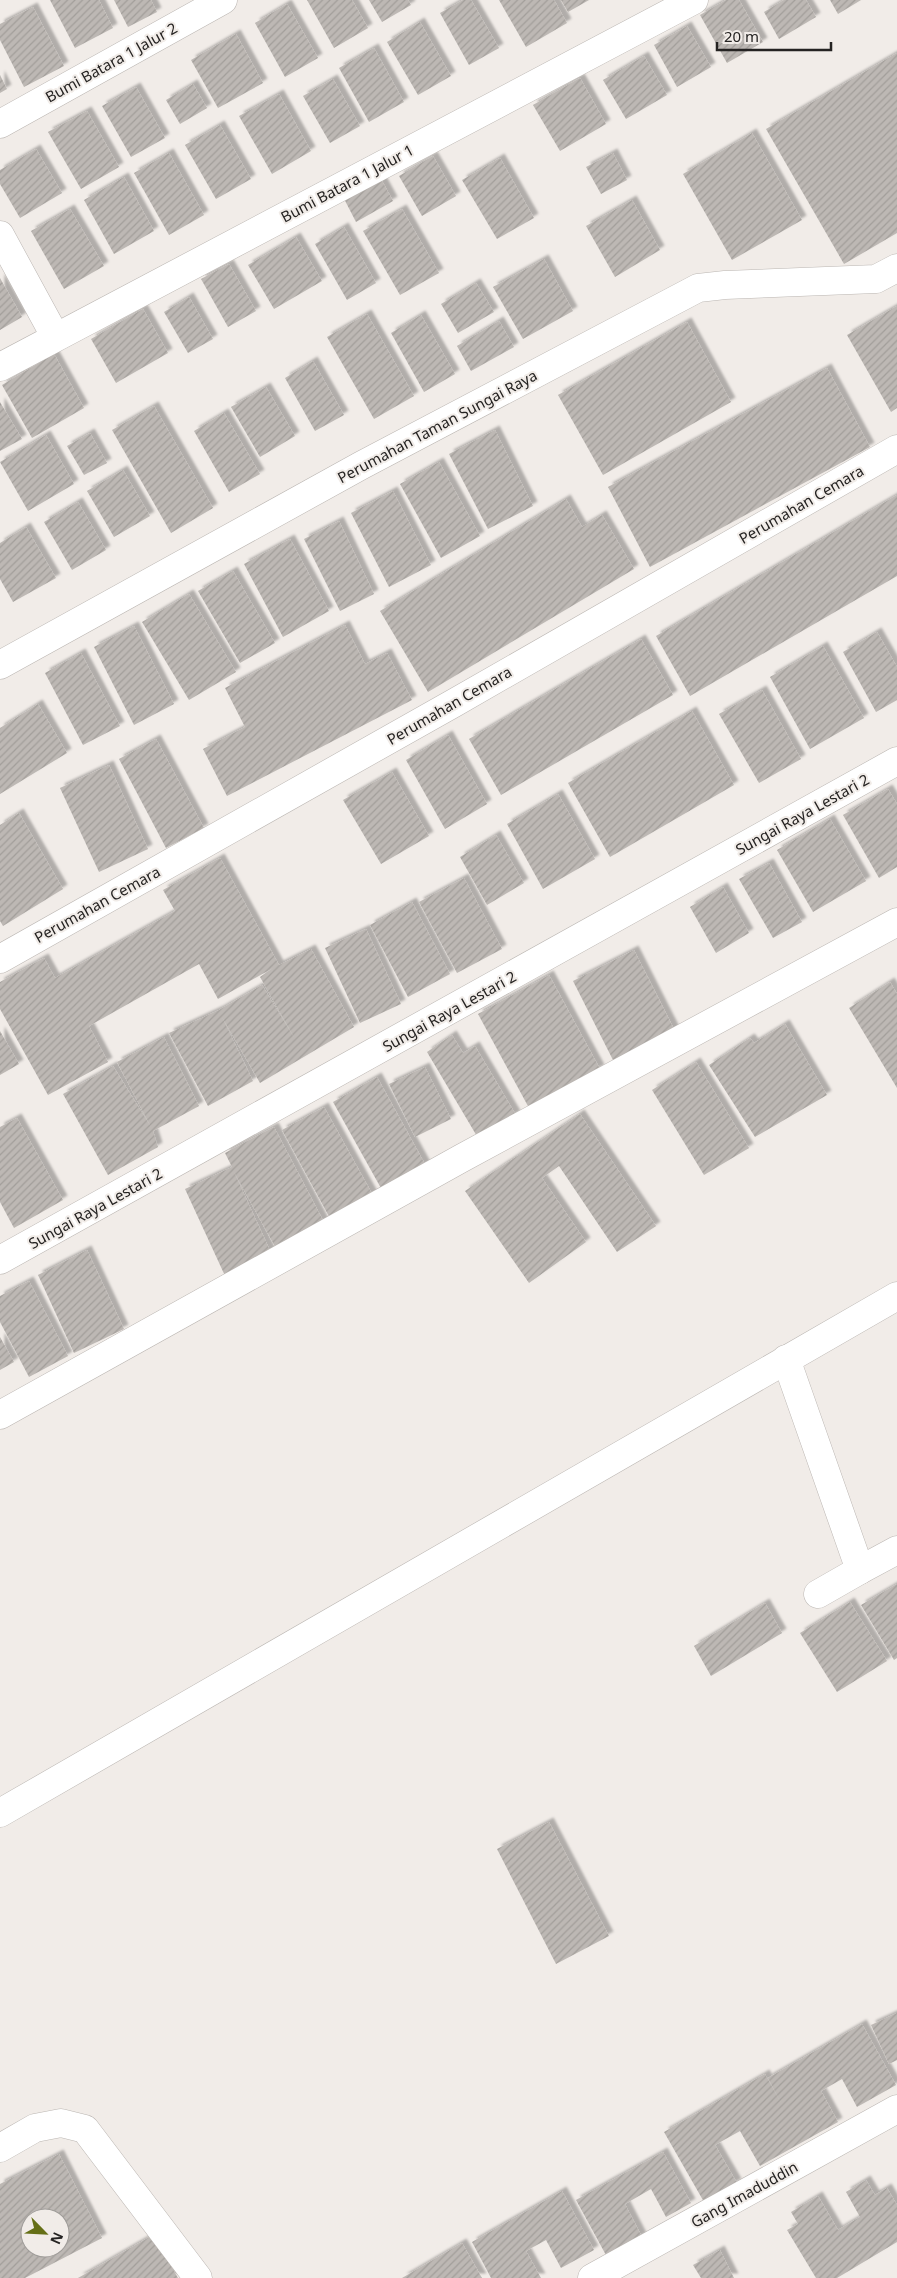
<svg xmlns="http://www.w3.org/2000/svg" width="897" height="2278" font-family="'Noto Sans',sans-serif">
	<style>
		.building { fill: url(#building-hatch); fill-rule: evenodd; filter: url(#shadow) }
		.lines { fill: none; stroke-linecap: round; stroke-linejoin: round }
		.street-casing { stroke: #bbb6b2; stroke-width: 29 }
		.street { stroke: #fff; stroke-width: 28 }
		.labels { text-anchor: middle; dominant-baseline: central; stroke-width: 4; stroke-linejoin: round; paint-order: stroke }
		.street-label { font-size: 15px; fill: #252322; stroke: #f1ece8 }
	</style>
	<defs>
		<pattern id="building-hatch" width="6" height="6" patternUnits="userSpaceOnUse" patternTransform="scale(1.25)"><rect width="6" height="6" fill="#bdb8b4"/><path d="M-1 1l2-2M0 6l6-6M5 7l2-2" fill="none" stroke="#a29e9a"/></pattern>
		<filter id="shadow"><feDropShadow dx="4.5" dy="-4.5" stdDeviation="1" flood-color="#0004"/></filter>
	</defs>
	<rect width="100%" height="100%" fill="#f1ece8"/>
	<g class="building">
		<path d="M50 0H99L113 28 75 48Z"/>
		<path d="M114 0H151L157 12 128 27Z"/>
		<path d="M307 0H352L368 28 334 48Z"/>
		<path d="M369 0H408L411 5 382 22Z"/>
		<path d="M463 0H471L499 48 469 65 440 13Z"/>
		<path d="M499 0H554L567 23 526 47Z"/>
		<path d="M561 0H589L568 12Z"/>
		<path d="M726 0H739L763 42 727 63 700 15Z"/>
		<path d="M784 0H806L816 17 779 39 764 12Z"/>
		<path d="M830 0H861L838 14Z"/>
		<path d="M287 4 318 58 285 77 255 23Z"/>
		<path d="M33 7 64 66 24 87 0 40V24Z"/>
		<path d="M420 22 451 76 418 95 387 42Z"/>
		<path d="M687 26 711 67 677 87 654 45Z"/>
		<path d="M236 34 263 83 218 108 191 60Z"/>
		<path d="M374 48 404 102 369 122 339 68Z"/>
		<path d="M897 53V233L844 264 766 129Z"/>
		<path d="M644 56 667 95 626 119 603 80Z"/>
		<path d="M0 75 7 89 0 93Z"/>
		<path d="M580 78 606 124 560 151 533 105Z"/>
		<path d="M333 79 360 126 330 143 303 96Z"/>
		<path d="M193 84 207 108 180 124 166 100Z"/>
		<path d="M136 87 165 138 131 157 102 106Z"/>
		<path d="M279 94 311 151 272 174 239 116Z"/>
		<path d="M87 111 119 167 81 189 48 132Z"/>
		<path d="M220 125 251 179 216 199 185 145Z"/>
		<path d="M752 133 802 220 732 260 683 174Z"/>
		<path d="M36 149 62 193 20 218 0 184V170Z"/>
		<path d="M169 153 204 215 169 235 134 173Z"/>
		<path d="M613 153 627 180 601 194 586 167Z"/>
		<path d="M433 156 456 196 422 216 399 176Z"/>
		<path d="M500 158 534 218 497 239 462 180Z"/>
		<path d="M376 170 393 201 356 222 340 191Z"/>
		<path d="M124 177 154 231 114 254 84 200Z"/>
		<path d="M632 200 660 250 615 277 586 226Z"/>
		<path d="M70 209 104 266 64 289 31 231Z"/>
		<path d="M402 209 439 273 400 295 363 231Z"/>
		<path d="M344 227 376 283 347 300 315 244Z"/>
		<path d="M296 237 322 281 274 309 248 265Z"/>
		<path d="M544 259 573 311 523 339 493 287Z"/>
		<path d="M229 264 256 311 228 327 201 279Z"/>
		<path d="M0 278 22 317 0 330Z"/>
		<path d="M476 283 494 312 458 333 441 304Z"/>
		<path d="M189 297 213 339 188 353 164 312Z"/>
		<path d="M897 306V408L891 412 847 335Z"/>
		<path d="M143 309 168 353 116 383 91 339Z"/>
		<path d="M367 314 414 396 374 419 327 337Z"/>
		<path d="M421 315 455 374 424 392 391 333Z"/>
		<path d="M499 321 514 347 471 371 457 346Z"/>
		<path d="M687 322 731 402 603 475 558 395Z"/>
		<path d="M54 354 84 408 32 438 2 385Z"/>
		<path d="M313 361 344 415 315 431 285 378Z"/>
		<path d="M827 368 870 447 650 567 608 487Z"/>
		<path d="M266 387 295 436 260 457 231 407Z"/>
		<path d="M0 402 22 439 0 451Z"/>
		<path d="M154 406 213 508 171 533 112 430Z"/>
		<path d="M224 413 260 474 229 492 194 431Z"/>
		<path d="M495 430 533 506 488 529 449 454Z"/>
		<path d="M90 433 107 463 84 475 67 446Z"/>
		<path d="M46 435 74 484 28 511 0 462Z"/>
		<path d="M439 462 480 536 441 558 400 484Z"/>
		<path d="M123 470 150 516 114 537 87 491Z"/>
		<path d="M393 491 431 565 389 587 351 513Z"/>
		<path d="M897 495V576L690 696 656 636Z"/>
		<path d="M566 499 582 527 602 515 634 569 428 692 380 611Z"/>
		<path d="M78 502 106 550 72 570 44 522Z"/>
		<path d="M339 521 374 594 340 611 304 539Z"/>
		<path d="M26 527 56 578 13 602 0 579V543Z"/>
		<path d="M290 539 329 611 283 637 244 564Z"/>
		<path d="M233 571 275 643 240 663 198 591Z"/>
		<path d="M189 594 236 672 189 700 142 622Z"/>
		<path d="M345 625 365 664 387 653 412 700 227 796 203 749 245 727 225 688Z"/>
		<path d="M134 626 174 704 134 725 94 647Z"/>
		<path d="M877 632 897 667V700L876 712 843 652Z"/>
		<path d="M641 639 673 695 501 795 469 739Z"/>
		<path d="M823 646 864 718 810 749 770 677Z"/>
		<path d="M81 653 120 726 83 745 45 673Z"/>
		<path d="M762 690 801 759 759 783 719 714Z"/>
		<path d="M38 704 67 753 0 794V728Z"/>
		<path d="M692 711 734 785 610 857 568 783Z"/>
		<path d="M448 735 487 804 445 829 406 760Z"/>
		<path d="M156 739 204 828 166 848 119 759Z"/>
		<path d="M109 765 148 849 99 872 60 788Z"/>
		<path d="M392 772 429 836 381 864 343 800Z"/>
		<path d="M888 789 897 804V867L879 878 843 815Z"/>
		<path d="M558 794 595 859 543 889 507 824Z"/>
		<path d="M19 813 63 889 3 926 0 921V825Z"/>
		<path d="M830 819 866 881 813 912 777 850Z"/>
		<path d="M496 835 524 883 487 905 460 857Z"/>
		<path d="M220 858 279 965 311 949 354 1027 260 1083 222 1017 253 1081 208 1106 169 1033 219 1010 262 985 295 1039 260 977 273 968 218 999 199 964 89 1026 108 1062 48 1095 0 1009V982L44 958 55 978 175 911 163 890Z"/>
		<path d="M769 863 802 922 773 938 739 879Z"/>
		<path d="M464 878 502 949 457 973 419 902Z"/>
		<path d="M723 887 749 933 716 953 690 907Z"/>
		<path d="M412 902 450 974 408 997 370 925Z"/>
		<path d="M366 929 401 1004 360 1023 325 948Z"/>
		<path d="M634 950 677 1035 616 1066 573 981Z"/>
		<path d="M549 975 600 1069 529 1108 478 1014Z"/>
		<path d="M890 982 897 994V1088L849 1008Z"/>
		<path d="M785 1024 827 1095 755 1137 709 1065 750 1038 754 1043Z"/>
		<path d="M0 1031 19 1064 0 1075Z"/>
		<path d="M452 1035 463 1053 475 1046 516 1115 478 1138 427 1052Z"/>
		<path d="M164 1037 199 1106 153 1131 158 1147 108 1175 63 1094 113 1066 151 1127 117 1062Z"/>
		<path d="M696 1062 749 1148 704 1175 652 1090Z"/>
		<path d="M425 1067 451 1119 415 1137 389 1084Z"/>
		<path d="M377 1077 426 1166 382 1190 333 1102Z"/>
		<path d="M324 1107 375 1199 332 1222 282 1130Z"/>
		<path d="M580 1114 656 1226 617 1252 559 1166 542 1178 586 1242 529 1283 465 1191Z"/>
		<path d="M17 1118 63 1200 14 1228 0 1202V1127Z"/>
		<path d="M274 1127 327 1228 279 1254 234 1172 273 1257 226 1278 185 1189 232 1167 225 1153Z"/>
		<path d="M87 1250 124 1329 74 1353 38 1275Z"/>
		<path d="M29 1281 68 1356 29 1377 0 1322V1296Z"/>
		<path d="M0 1337 14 1362 0 1370Z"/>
		<path d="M897 1584V1658L894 1660 861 1605Z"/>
		<path d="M850 1602 887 1661 837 1692 800 1633Z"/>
		<path d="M765 1603 782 1633 711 1676 694 1646Z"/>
		<path d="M549 1822 609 1936 556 1964 497 1849Z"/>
		<path d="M897 2013V2060L889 2064 871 2025Z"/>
		<path d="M862 2024 896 2085 857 2107 842 2079 821 2091 838 2122 760 2166 740 2131 715 2145 737 2183 704 2202 664 2132 765 2074 781 2103 768 2078Z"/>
		<path d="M663 2152 691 2203 666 2217 651 2189 625 2204 642 2237 607 2257 576 2200Z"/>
		<path d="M59 2154 102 2238 25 2278H0V2184ZM30 2218H60V2248H30Z"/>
		<path d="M866 2180 875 2195 887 2188 897 2205V2242L837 2278H816L787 2230 798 2224 791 2212 818 2196 838 2230 860 2217 846 2192Z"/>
		<path d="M562 2191 594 2250 561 2268 546 2240 526 2251 541 2278H491L472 2242Z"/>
		<path d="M153 2235 178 2278H78Z"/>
		<path d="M462 2243 482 2278H402Z"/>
		<path d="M720 2250 734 2278H701L693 2265Z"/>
	</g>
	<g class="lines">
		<g class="street-casing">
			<g id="street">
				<path d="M0 124 223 0"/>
				<path d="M0 235 55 336"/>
				<path d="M0 367 694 0"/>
				<path d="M0 665 362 465 698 288 725 285 876 279 897 268"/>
				<path d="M0 959 454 703 897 449"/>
				<path d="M0 1260 897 761"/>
				<path d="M786 1359 860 1570 897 1550"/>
				<path d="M0 1415 462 1158 897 922"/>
				<path d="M818 1594 860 1570"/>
				<path d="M0 1813 897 1296"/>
				<path d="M0 2148 35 2128 61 2123 85 2129 198 2278"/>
				<path d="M592 2278 897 2109"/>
			</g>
		</g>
		<use href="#street" class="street"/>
	</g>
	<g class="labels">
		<g class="street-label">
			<text transform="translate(111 62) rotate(-29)">Bumi Batara 1 Jalur 2</text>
			<text transform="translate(347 183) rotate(-28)">Bumi Batara 1 Jalur 1</text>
			<text transform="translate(437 426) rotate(-28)">Perumahan Taman Sungai Raya</text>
			<text transform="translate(801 504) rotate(-30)">Perumahan Cemara</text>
			<text transform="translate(449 705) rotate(-30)">Perumahan Cemara</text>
			<text transform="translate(802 814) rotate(-29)">Sungai Raya Lestari 2</text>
			<text transform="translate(97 904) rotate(-29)">Perumahan Cemara</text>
			<text transform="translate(449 1011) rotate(-29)">Sungai Raya Lestari 2</text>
			<text transform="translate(95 1208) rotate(-29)">Sungai Raya Lestari 2</text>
			<text transform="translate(744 2194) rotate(-29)">Gang Imaduddin</text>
		</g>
	</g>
	<g transform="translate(45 2233) rotate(114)"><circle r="24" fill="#f1ece8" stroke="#9f9c99"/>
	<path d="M0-4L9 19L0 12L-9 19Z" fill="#656f16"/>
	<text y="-8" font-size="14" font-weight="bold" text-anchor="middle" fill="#252322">N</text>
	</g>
	<path d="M717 42v8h114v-8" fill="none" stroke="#252322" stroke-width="2.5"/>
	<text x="724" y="42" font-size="15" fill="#252322" stroke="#f1ece8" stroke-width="4" paint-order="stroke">20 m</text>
</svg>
